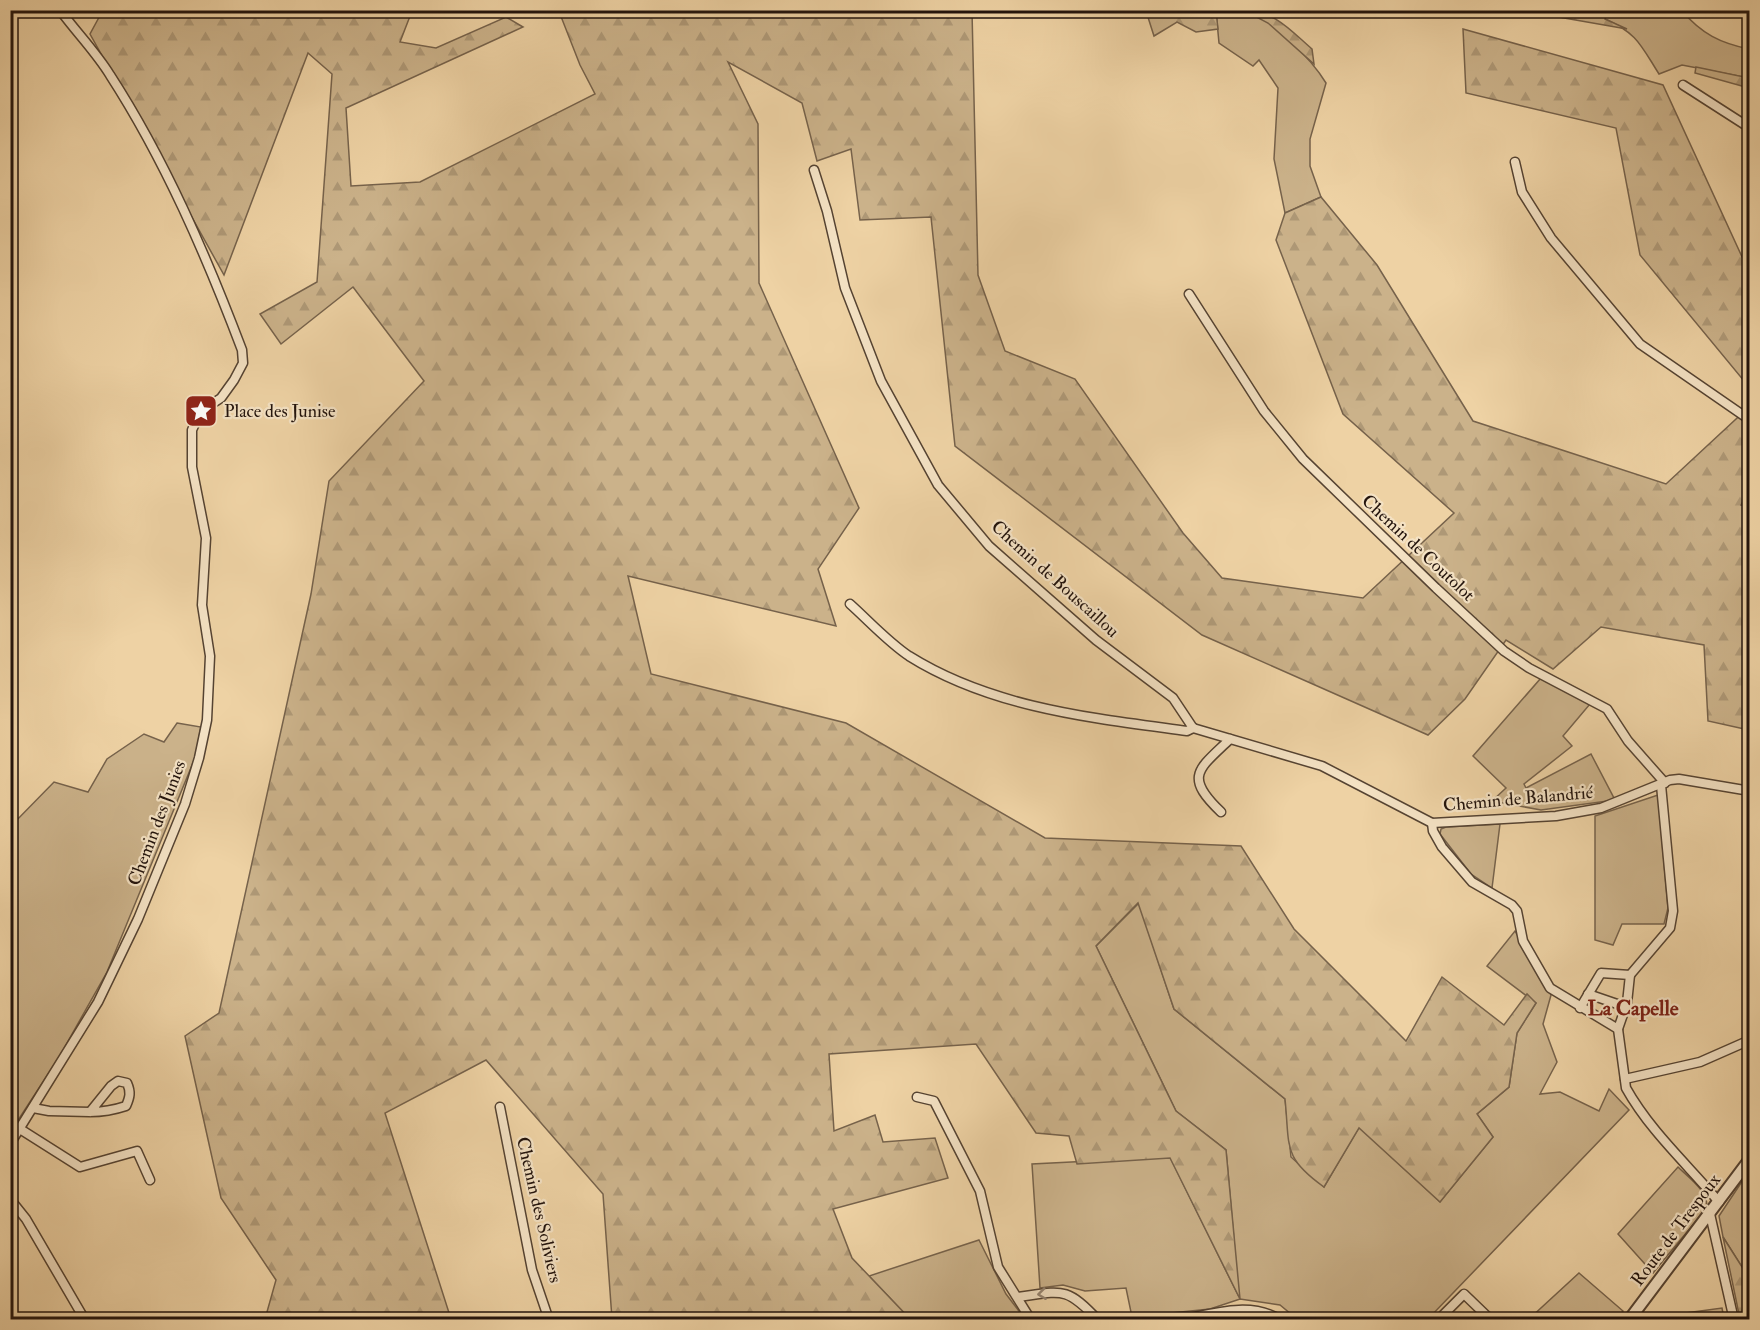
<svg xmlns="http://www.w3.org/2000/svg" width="1760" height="1330" font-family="'IM FELL Double Pica',serif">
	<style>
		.green { fill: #cbb28a; stroke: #76624b; stroke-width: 1.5 }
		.forest { fill: url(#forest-firs); stroke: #76624b; stroke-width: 1.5 }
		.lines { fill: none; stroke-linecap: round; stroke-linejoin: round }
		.minor-casing { stroke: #554332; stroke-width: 11 }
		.tertiary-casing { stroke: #554332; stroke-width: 14 }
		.minor { stroke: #f4e2c4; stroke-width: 8 }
		.tertiary { stroke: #f4e2c4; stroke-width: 10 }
		.oneway { stroke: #968571 }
		.labels { text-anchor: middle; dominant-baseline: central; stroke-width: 4.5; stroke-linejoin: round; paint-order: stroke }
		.poi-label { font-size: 18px; fill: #22130c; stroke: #f4e2c4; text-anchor: start }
		.street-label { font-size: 18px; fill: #22130c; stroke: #f4e2c4 }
		.quarter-label { font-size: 21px; font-weight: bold; fill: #7a1f14; stroke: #f4e2c4 }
	</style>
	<defs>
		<pattern id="forest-firs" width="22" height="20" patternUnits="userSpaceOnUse" patternTransform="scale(1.5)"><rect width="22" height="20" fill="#cbb28a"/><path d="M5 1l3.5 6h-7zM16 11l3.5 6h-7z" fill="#ae9876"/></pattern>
	</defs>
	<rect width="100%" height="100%" fill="#eed2a4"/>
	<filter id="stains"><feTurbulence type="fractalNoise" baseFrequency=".00333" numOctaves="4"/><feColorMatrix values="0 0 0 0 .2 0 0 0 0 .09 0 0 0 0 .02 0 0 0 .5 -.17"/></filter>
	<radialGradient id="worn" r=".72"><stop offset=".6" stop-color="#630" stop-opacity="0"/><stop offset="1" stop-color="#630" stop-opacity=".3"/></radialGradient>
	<g class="green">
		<path d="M1216 11C1225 11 1237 8 1245 11 1272 18 1312 60 1326 83L1310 139V166L1321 197 1285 213 1274 159 1278 88 1259 60 1253 66 1219 43Z"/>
		<path d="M1607 11H1682C1702 34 1720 43 1749 49V78L1682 65 1659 74C1640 44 1638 34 1605 19Z"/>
		<path d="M1541 678 1590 704 1563 736 1572 746 1524 784 1526 788 1591 754 1615 800 1541 810 1492 801 1506 788 1473 756Z"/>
		<path d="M177 723 201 727 195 758 107 972 58 1059 11 1131V826L54 782 88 792 107 759 144 734 164 742Z"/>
		<path d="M1658 795 1668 908 1664 924H1622L1613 945 1595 940V816Z"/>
		<path d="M1500 824 1492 888 1471 874 1440 834 1441 829 1446 827Z"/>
		<path d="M1139 903 1174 1009 1285 1099 1291 1157 1324 1187 1359 1127 1440 1202 1493 1137 1477 1114 1509 1087 1517 1033 1536 1003 1487 966 1515 931 1551 995 1543 1024 1557 1062 1540 1094 1560 1092 1599 1111 1609 1089 1629 1110 1428 1319H1297L1280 1305 1240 1299 1210 1309 1132 1317 1126 1288 1085 1291 1063 1285 1040 1288 1032 1164 1170 1157 1239 1297 1226 1150 1176 1111 1096 946Z"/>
		<path d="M1678 1167C1688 1177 1711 1193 1706 1209L1653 1273 1618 1234Z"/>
		<path d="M1749 1171V1278L1723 1237 1719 1216Z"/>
		<path d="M979 1240 1006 1294 1025 1319H910L869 1276Z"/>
		<path d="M1579 1273 1623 1311 1617 1319H1529Z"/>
		<path d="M1722 1308 1724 1319H1656V1317Z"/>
	</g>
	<g class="forest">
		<path d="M103 10 412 11 400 42 436 48 506 17 523 27 346 108 351 186 420 182 595 94 580 65 560 14 569 11H972L978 275 1005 351 1075 379 1183 533 1222 578 1363 598 1454 513 1343 414 1276 240 1285 213 1321 197 1377 265 1473 421 1666 484 1749 407V490L1741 505 1750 507 1749 730 1708 721 1704 645 1601 627 1553 669 1506 640 1465 699 1428 735 1202 635 955 446 931 217 860 220 851 149 817 161 802 103 728 62 758 124 759 283 859 508 818 569 836 626 628 576 651 674 846 723 1045 838 1241 846 1294 929 1406 1041 1442 977 1504 1025 1527 994 1536 1003 1517 1033 1509 1087 1477 1114 1493 1137 1440 1202 1359 1128 1324 1187C1282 1157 1290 1147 1285 1099L1174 1009 1138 903 1096 946 1176 1111 1226 1150 1240 1299 1170 1158 1077 1164 1069 1136 1036 1133 976 1044 829 1054 834 1131 875 1115 883 1142 935 1138 948 1178 833 1209 852 1258 910 1319H612L603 1194 486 1060 385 1113 451 1319H265L276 1280 221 1198 185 1036 219 1013 311 594 329 481 424 381 353 287 281 344 260 314 317 282 332 74 308 53 224 275 90 34Z"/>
		<path d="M1146 11H1216L1218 29 1196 32 1177 22 1154 36Z"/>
		<path d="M1245 11C1274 10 1291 31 1312 49L1314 64 1268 23Z"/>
		<path d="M1524 11H1607L1605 19 1627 29Z"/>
		<path d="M1463 29 1663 85 1749 272V387L1640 255 1616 128 1466 93Z"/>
		<path d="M1696 67 1749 78V88L1695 73Z"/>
		<path d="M1723 1237 1749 1278V1319H1740Z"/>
	</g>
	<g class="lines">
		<g class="minor-casing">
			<g id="minor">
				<path d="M1683 85 1750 128"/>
				<path d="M1515 162 1522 192 1551 238 1640 344 1750 420"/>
				<path d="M814 170 827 211 845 288 881 381 938 485 989 546 1096 640 1173 698 1193 728"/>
				<path d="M1189 294 1264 411 1303 459 1436 588 1504 651 1529 668 1607 709 1628 741 1665 783"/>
				<path d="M850 604C869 621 888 642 909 656 992 708 1092 718 1187 731L1193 728"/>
				<path d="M1193 728 1322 766 1432 823 1556 816 1601 808 1670 780 1679 779 1750 791"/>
				<path d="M1221 812C1183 776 1199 769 1230 739"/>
				<path d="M1432 823 1433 831 1442 847 1472 882 1512 905 1517 911 1523 941 1550 988 1618 1029 1626 1088C1650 1131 1688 1165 1719 1202"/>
				<path d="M1630 975 1670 928 1673 911 1661 785"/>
				<path d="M1588 994 1626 1007"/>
				<path d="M1580 1008 1601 973 1630 975 1627 1003 1618 1029"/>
				<path d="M1625 1079 1700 1062 1750 1040"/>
				<path d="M917 1097 934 1101 980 1191 998 1267 1031 1320"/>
				<path d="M500 1107 532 1270 549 1320"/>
				<path d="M33 1108 49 1111 90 1112C103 1112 114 1110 126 1106 130 1097 131 1092 127 1083L118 1081 111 1086 90 1112"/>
				<path d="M20 1129 80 1167 137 1151 150 1180"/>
				<path d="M10 1144 98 1002 138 919 185 804 199 758 207 720 210 656 202 605 206 538 192 467V430L201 411 221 398 234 380 243 363 242 350C206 255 165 160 110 75 96 52 76 32 60 10"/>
				<path d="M10 1199 26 1219 85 1320"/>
				<path d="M1710 1214 1734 1320"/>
				<path d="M1018 1297C1062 1291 1066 1286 1098 1320"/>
				<path d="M1175 1320C1211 1316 1247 1299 1281 1320"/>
				<path d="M1438 1320 1464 1294 1491 1320"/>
			</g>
		</g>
		<g class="tertiary-casing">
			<path id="tertiary" d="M1629 1320 1750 1159"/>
		</g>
		<use href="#minor" class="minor"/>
		<use href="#tertiary" class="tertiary"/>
	</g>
	<defs><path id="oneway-chevron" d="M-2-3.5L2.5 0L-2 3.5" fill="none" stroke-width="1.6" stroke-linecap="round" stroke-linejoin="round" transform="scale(1.5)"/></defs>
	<use class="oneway" href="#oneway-chevron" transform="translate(1042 1294) rotate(173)"/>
	<defs>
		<g id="sight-square" transform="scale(1.725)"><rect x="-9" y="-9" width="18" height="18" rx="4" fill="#8f2418" stroke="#f4e2c4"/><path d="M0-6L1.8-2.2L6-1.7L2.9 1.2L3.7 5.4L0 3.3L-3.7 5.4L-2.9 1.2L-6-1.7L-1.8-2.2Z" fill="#fff"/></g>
	</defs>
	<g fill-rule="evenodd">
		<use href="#sight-square" x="201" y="411"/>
	</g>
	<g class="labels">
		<g class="poi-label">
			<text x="224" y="411">Place des Junise</text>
		</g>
		<g class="street-label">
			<text transform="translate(1418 548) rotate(43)">Chemin de Coutolot</text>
			<text transform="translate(1055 579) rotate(42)">Chemin de Bouscaillou</text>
			<text transform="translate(1518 799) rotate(-5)">Chemin de Balandrié</text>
			<text transform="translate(157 823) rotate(-69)">Chemin des Junies</text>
			<text transform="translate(539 1210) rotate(77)">Chemin des Soliviers</text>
			<text transform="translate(1676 1230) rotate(-53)">Route de Trespoux</text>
		</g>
		<g class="quarter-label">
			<text x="1633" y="1008">La Capelle</text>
		</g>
	</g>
	<rect width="1760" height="1330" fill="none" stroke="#eed2a4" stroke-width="36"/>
	<rect x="12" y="12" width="1736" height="1306" fill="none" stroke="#22130c" stroke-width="3"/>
	<rect x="18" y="18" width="1724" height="1294" fill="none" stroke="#22130c" stroke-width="1.5"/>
	<rect width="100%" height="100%" filter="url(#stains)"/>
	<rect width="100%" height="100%" fill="url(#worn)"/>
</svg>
